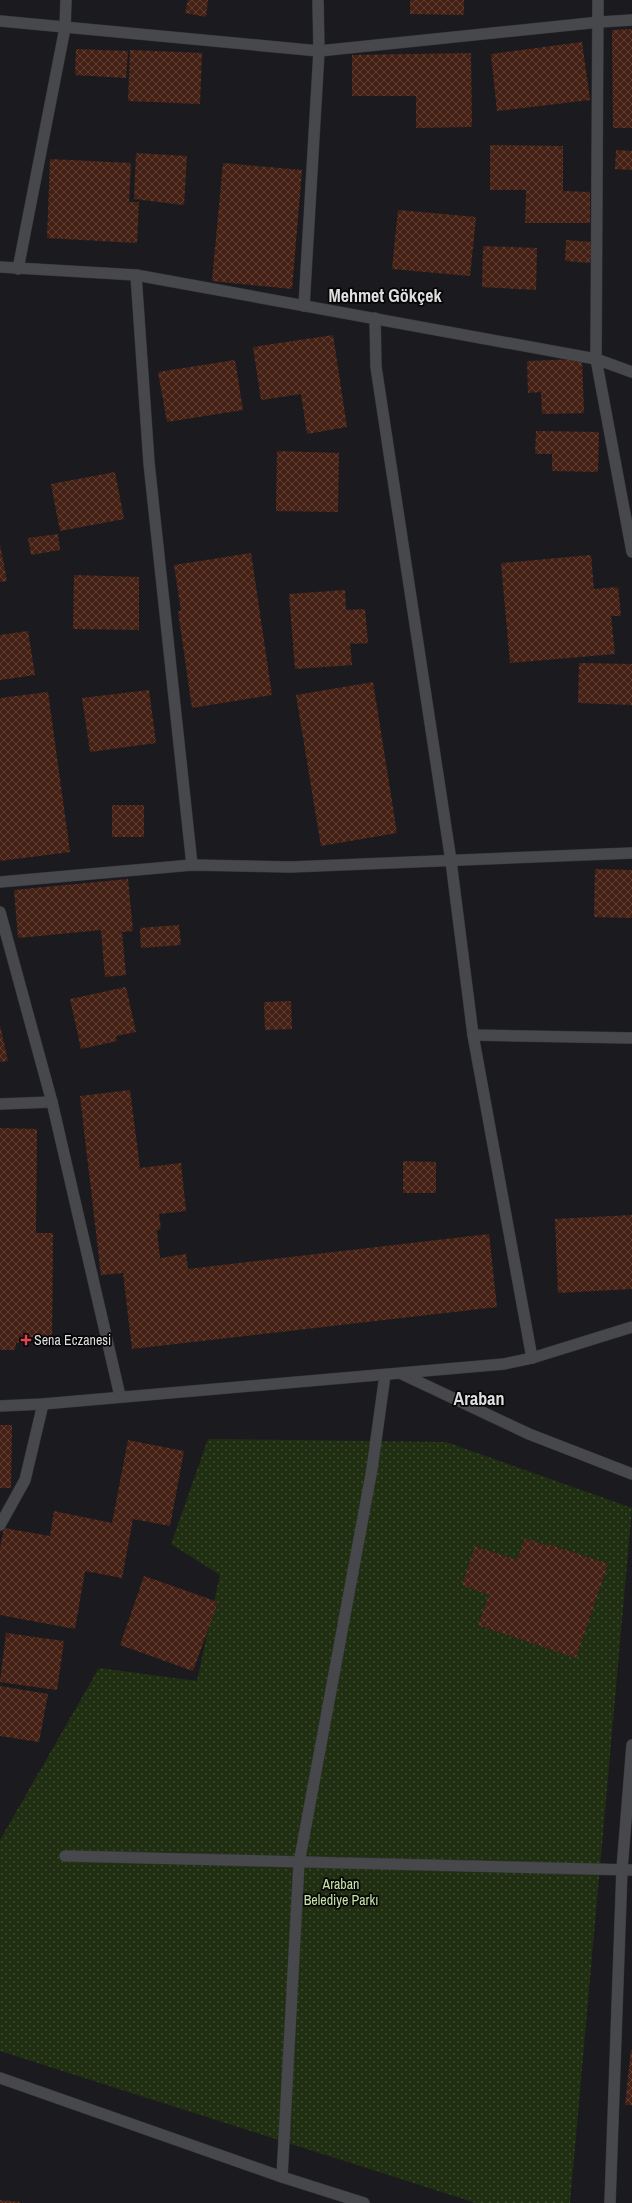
<svg xmlns="http://www.w3.org/2000/svg" width="632" height="2203" font-family="'Archivo Narrow',sans-serif">
	<style>
		.park { fill: url(#park-dots) }
		.building { fill: url(#building-cross-hatch) }
		.lines { fill: none; stroke-linecap: round; stroke-linejoin: round }
		.service-casing { stroke: #363639; stroke-width: 12 }
		.minor-casing { stroke: #363639; stroke-width: 12 }
		.tertiary-casing { stroke: #363639; stroke-width: 12 }
		.service { stroke: #47484c; stroke-width: 11 }
		.minor { stroke: #47484c; stroke-width: 11 }
		.tertiary { stroke: #47484c; stroke-width: 11 }
		.health-dot { fill: #e0444e; stroke: #060607; stroke-width: 1.5 }
		.labels { text-anchor: middle; dominant-baseline: central; stroke-width: 3.5; stroke-linejoin: round; paint-order: stroke }
		.poi-label { font-size: 14px; fill: #dedee1; stroke: #060607; text-anchor: start }
		.park-label { font-size: 14px; fill: #c5e5a5; stroke: #060607 }
		.district-label { font-size: 18px; font-weight: bold; fill: #dedee1; stroke: #060607 }
	</style>
	<defs>
		<pattern id="park-dots" width="8" height="8" patternUnits="userSpaceOnUse"><rect width="8" height="8" fill="#202e11"/><path d="M2 2h.1M6 6h.1" fill="none" stroke="#404c33" stroke-width="1.8" stroke-linecap="round"/></pattern>
		<pattern id="building-cross-hatch" width="8" height="8" patternUnits="userSpaceOnUse"><rect width="8" height="8" fill="#452014"/><path d="M0 0l8 8M0 8l8-8" fill="none" stroke="#5f4036"/></pattern>
	</defs>
	<rect width="100%" height="100%" fill="#1b1b1f"/>
	<path class="park" d="M208 1439 446 1442 632 1508 570 2203H476L0 2051V1840L99 1668 197 1681 220 1575 171 1544Z"/>
	<g class="building">
		<path d="M188 0H208L206 17 185 13Z"/>
		<path d="M410 0H464V15L410 14Z"/>
		<path d="M632 29V128H613L612 30Z"/>
		<path d="M582 42 590 100 497 111 491 54Z"/>
		<path d="M76 49 128 51 126 78 75 75Z"/>
		<path d="M130 50 202 53 200 104 128 101Z"/>
		<path d="M471 53 472 127 416 128V96H352V55Z"/>
		<path d="M490 145 563 146V191L590 192V223H525L526 190H490Z"/>
		<path d="M616 150 632 151V170L615 169Z"/>
		<path d="M136 153 187 156 184 205 134 199Z"/>
		<path d="M50 159 131 163 129 202H139L137 243 47 238Z"/>
		<path d="M223 163 302 170 292 289 212 281Z"/>
		<path d="M398 210 476 217 470 276 392 269Z"/>
		<path d="M566 240 592 242 590 263 565 261Z"/>
		<path d="M483 246 537 248 536 290 482 287Z"/>
		<path d="M333 335 347 427 307 434 301 394 261 400 253 347Z"/>
		<path d="M582 359 584 413 542 414 541 392 528 393 527 361Z"/>
		<path d="M235 360 243 410 167 422 158 372Z"/>
		<path d="M536 431 599 432 598 472 552 471V454H535Z"/>
		<path d="M277 451 339 453 338 512 276 511Z"/>
		<path d="M115 472 124 519 60 531 51 484Z"/>
		<path d="M58 534 60 550 31 555 28 538Z"/>
		<path d="M0 544 7 581 0 582Z"/>
		<path d="M251 553 272 695 192 708 178 611H181L174 565Z"/>
		<path d="M591 555 594 589 618 587 621 616H611L615 654 510 663 501 563Z"/>
		<path d="M74 575 139 577V630L73 629Z"/>
		<path d="M345 590 346 610 365 609 368 643 350 644 352 665 295 669 289 594Z"/>
		<path d="M28 631 35 675 0 680V635Z"/>
		<path d="M579 663 632 664V705L578 703Z"/>
		<path d="M373 682 397 833 321 846 296 695Z"/>
		<path d="M149 690 156 743 90 752 82 698Z"/>
		<path d="M48 692 70 852 0 861V698Z"/>
		<rect x="112" y="805" width="32" height="32"/>
		<path d="M595 869 632 870V918L594 917Z"/>
		<path d="M128 879 133 931 122 932 126 975 105 977 101 930 18 938 14 890Z"/>
		<path d="M179 925 181 945 141 948 140 928Z"/>
		<path d="M126 987 136 1032 116 1036 117 1041 81 1049 70 999Z"/>
		<path d="M291 1001 292 1029 265 1030 264 1002Z"/>
		<path d="M0 1025 8 1061 0 1062Z"/>
		<path d="M130 1090 140 1168 181 1163 186 1211 159 1214 161 1229 157 1230 160 1258 186 1254 188 1269 489 1234 497 1307 132 1349 123 1273 101 1275 80 1096Z"/>
		<path d="M0 1128 37 1129 36 1233H53L52 1343H16L15 1350H0Z"/>
		<path d="M403 1161 436 1162V1193H403Z"/>
		<path d="M632 1215V1289L558 1293 555 1219Z"/>
		<path d="M0 1425H12L11 1488H0Z"/>
		<path d="M128 1440 184 1451 170 1526 133 1519 122 1578 85 1571 75 1629 0 1615V1548L4 1528 50 1536 54 1511 112 1523Z"/>
		<path d="M525 1538 547 1546 548 1544 608 1564 576 1658 478 1625 489 1595 462 1585 475 1546 517 1560Z"/>
		<path d="M144 1576 218 1602 193 1671 120 1645Z"/>
		<path d="M6 1633 64 1641 57 1690 0 1682Z"/>
		<path d="M0 1686 48 1694 39 1742 0 1736Z"/>
		<path d="M631 2050H632V2105H625Z"/>
		<path d="M0 2200 20 2202V2203H0Z"/>
	</g>
	<g class="lines">
		<g class="service-casing">
			<g id="service">
				<path d="M65 1856 632 1870"/>
				<path d="M282 2177 299 1863 372 1469 385 1375"/>
			</g>
		</g>
		<g class="minor-casing">
			<g id="minor">
				<path d="M598 0 596 359 632 552"/>
				<path d="M0 21 319 51 600 22 632 20"/>
				<path d="M0 267 136 275 596 359 632 372"/>
				<path d="M18 269 65 28 66 0"/>
				<path d="M136 275 149 463 192 865"/>
				<path d="M304 306 319 51 318 0"/>
				<path d="M375 318 376 367 451 861 473 1035 532 1358"/>
				<path d="M0 882 192 865 291 867 632 853"/>
				<path d="M473 1035 632 1038"/>
				<path d="M0 1104 52 1102"/>
				<path d="M0 1525 25 1480 43 1404"/>
				<path d="M0 2078 282 2177 364 2203"/>
				<path d="M610 2203 622 1869 632 1745"/>
			</g>
		</g>
		<g class="tertiary-casing">
			<g id="tertiary">
				<path d="M0 912 52 1102 120 1396"/>
				<path d="M402 1374 529 1434 632 1474"/>
				<path d="M0 1406 43 1404 504 1364 532 1358 632 1327"/>
			</g>
		</g>
		<use href="#service" class="service"/>
		<use href="#minor" class="minor"/>
		<use href="#tertiary" class="tertiary"/>
	</g>
	<path class="health-dot" d="M24 1334h4v4h4v4h-4v4h-4v-4h-4v-4h4z"/>
	<g class="labels">
		<g class="poi-label">
			<text x="34" y="1340">Sena Eczanesi</text>
		</g>
		<g class="park-label">
			<text x="341" y="1884">Araban<tspan x="341" dy="16">Belediye Parkı</tspan></text>
		</g>
		<g class="district-label">
			<text x="385" y="295">Mehmet Gökçek</text>
			<text x="479" y="1398">Araban</text>
		</g>
	</g>
</svg>
